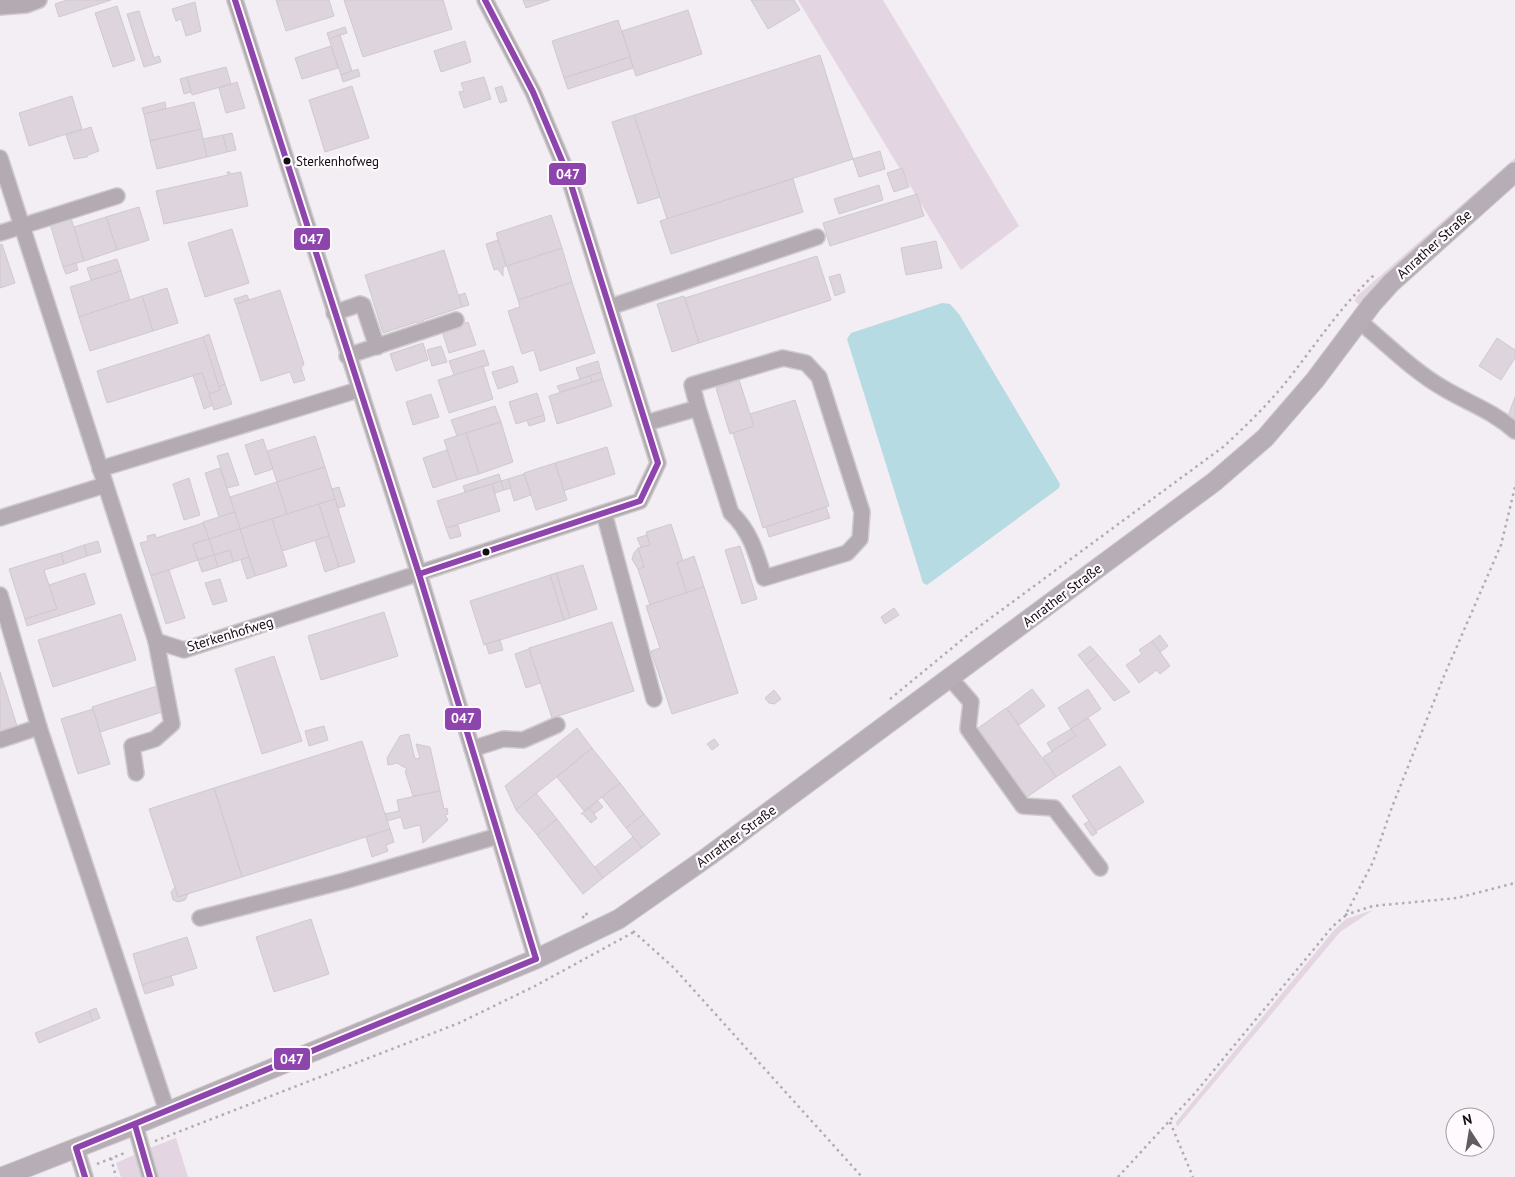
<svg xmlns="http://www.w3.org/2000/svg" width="1515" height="1177" font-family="'PT Sans',sans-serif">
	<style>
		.green { fill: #e3d5e1 }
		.water { fill: #b7dbe2 }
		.building { fill: #ded4dd; stroke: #cecace }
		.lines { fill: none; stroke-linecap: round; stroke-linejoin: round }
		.minor-casing { stroke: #cecbce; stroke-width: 18 }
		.major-casing { stroke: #cecbce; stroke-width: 21 }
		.path { stroke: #b2acb2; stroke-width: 2.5; stroke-dasharray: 2.5 4; stroke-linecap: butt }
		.minor { stroke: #b4abb2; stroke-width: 15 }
		.major { stroke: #b7adb7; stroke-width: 19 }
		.bus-1-casing { stroke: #fffafe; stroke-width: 10 }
		.bus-1 { stroke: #8e44ad; stroke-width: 6 }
		.bus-dot { fill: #110e10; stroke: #fffafe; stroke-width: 2 }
		.labels { text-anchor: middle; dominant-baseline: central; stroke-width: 4.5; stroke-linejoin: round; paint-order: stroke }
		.bus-label { font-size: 13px; fill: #110e10; stroke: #fffafe; text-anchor: start }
		.street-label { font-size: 14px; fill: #110e10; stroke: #fffafe }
		.line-badge { stroke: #fffafe; stroke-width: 2 }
		.badge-label { font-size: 14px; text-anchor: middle; font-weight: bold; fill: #fff }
	</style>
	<rect width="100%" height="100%" fill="#f3eef3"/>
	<g class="green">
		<path d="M798 0H883L1019 226 961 270Z"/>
		<path d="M1515 158V164L1361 307 1355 301 1356 297Z"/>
		<path d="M1373 910 1340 932 1177 1127 1176 1122 1335 929 1346 919Z"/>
		<path d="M176 1138 188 1177H157L150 1148Z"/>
		<path d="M136 1154 143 1177H121L116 1163Z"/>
	</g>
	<path class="water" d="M942 303 950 304 959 314 1060 484 1059 488 927 585 923 583 847 339 851 333Z"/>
	<g class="building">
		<path d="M67 0H111L59 17 55 4Z"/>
		<path d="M276 0H329L334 16 286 31Z"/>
		<path d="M344 0H443L452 29 363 57Z"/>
		<path d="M523 0H550L526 8Z"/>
		<path d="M751 0H794L800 10 768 29Z"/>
		<path d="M195 2 201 31 186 36 181 19 176 21 172 9Z"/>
		<path d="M117 6 135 60 113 67 95 13Z"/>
		<path d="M688 10 702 54 636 76 622 31Z"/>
		<path d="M139 11 154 58 159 56 161 62 144 67 127 14Z"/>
		<path d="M618 20 630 57 564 78 552 41Z"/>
		<path d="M345 27 347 33 329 39 327 33Z"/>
		<path d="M340 35 352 71 341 75 329 39Z"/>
		<path d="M465 41 471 62 441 72 434 51Z"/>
		<path d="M331 46 338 68 302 79 295 58Z"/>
		<path d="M820 55 853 159 667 219 634 115Z"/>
		<path d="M630 57 633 68 568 89 564 78Z"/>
		<path d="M226 67 231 84 192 95 187 77Z"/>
		<path d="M358 69 360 76 343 82 341 75Z"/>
		<path d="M187 77 191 92 184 94 180 79Z"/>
		<path d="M484 77 491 99 464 108 459 92 464 91 461 83Z"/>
		<path d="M237 82 245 108 226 113 219 88Z"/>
		<path d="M352 86 369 138 325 152 309 100Z"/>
		<path d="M502 86 507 101 500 103 495 88Z"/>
		<path d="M72 96 82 129 29 146 19 113Z"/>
		<path d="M165 102 166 109 144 114 142 108Z"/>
		<path d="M194 102 201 129 150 141 144 114Z"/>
		<path d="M634 115 660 197 638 204 612 122Z"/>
		<path d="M91 127 99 151 88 155 87 157 74 159 66 135Z"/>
		<path d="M201 129 207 157 157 169 150 141Z"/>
		<path d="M232 133 236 150 227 152 223 135Z"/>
		<path d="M223 135 227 152 207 157 203 139Z"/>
		<path d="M880 151 885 169 859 177 853 159Z"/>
		<path d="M902 168 909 187 894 192 887 173Z"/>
		<path d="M227 172H230V174L241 172 248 206 164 224 156 191 228 175Z"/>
		<path d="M793 179 803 212 671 254 660 221Z"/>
		<path d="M879 185 883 200 839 214 834 199Z"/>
		<path d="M917 194 924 216 830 246 823 223Z"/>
		<path d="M139 207 149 240 117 250 106 217Z"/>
		<path d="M551 215 562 248 507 266 496 233Z"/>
		<path d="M106 217 117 250 84 261 74 227Z"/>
		<path d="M71 218 84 261 63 267 50 224Z"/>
		<path d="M232 229 249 283 205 297 188 243Z"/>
		<path d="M498 240 506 266 503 267V276L498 269 494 270 486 244Z"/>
		<path d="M936 241 942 268 906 275 901 248Z"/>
		<path d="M2 244 15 283 0 288V245Z"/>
		<path d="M562 248 572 282 518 300 507 266Z"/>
		<path d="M444 250 462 307 423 320 424 324 418 326 417 322 383 333 365 275Z"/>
		<path d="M817 256 831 300 699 343 685 298Z"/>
		<path d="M117 259 121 271 91 280 87 268Z"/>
		<path d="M76 263 78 270 66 274 63 267Z"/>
		<path d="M121 271 130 300 79 317 70 287Z"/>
		<path d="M840 274 845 292 835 296 829 277Z"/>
		<path d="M572 282 595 353 540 371 534 350 522 354 508 311 520 307 518 300Z"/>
		<path d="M167 288 178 323 153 331 142 296Z"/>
		<path d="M280 290 304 364 301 368 305 380 294 383 290 372 261 381 236 304Z"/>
		<path d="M465 293 469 305 462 307 459 295Z"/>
		<path d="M247 295 249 300 236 304 234 299Z"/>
		<path d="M142 296 153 331 90 351 79 317Z"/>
		<path d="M684 296 699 343 672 352 657 304Z"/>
		<path d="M468 322 476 345 449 353 442 331Z"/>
		<path d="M209 334 225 384 219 387 203 337Z"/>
		<path d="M203 337 220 390 209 394 202 373 107 403 97 371Z"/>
		<path d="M1497 338 1515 350V358L1501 380 1479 366Z"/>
		<path d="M423 343 428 360 396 371 390 354Z"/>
		<path d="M441 346 447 362 432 366 427 350Z"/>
		<path d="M484 350 489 365 454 375 449 361Z"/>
		<path d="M598 361 601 372 580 379 576 368Z"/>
		<path d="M483 366 493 399 449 413 438 380Z"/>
		<path d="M513 366 518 382 498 389 492 372Z"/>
		<path d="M601 372 603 379 592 382 590 376Z"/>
		<path d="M202 373 213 405 204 409 193 375Z"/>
		<path d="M590 376 592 382 560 392 557 386Z"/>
		<path d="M603 379 612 406 557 424 549 396Z"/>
		<path d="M739 380 754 426 730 434 716 388Z"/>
		<path d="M225 384 232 404 214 410 209 394 220 390 219 387Z"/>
		<path d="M537 393 544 415 516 424 509 402Z"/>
		<path d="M431 394 439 417 413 425 406 402Z"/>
		<path d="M1515 397V419L1508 416Z"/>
		<path d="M795 400 829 506 763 528 733 433 754 426 750 414Z"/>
		<path d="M495 406 501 422 457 436 451 420Z"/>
		<path d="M544 415 545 421 529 426 527 420Z"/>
		<path d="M501 422 513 462 479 474 466 433Z"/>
		<path d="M466 433 479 474 457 480 444 440Z"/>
		<path d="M315 436 325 467 277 482 267 451Z"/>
		<path d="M263 439 273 469 255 475 245 445Z"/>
		<path d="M607 447 615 474 563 491 555 463Z"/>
		<path d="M447 450 457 480 433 488 423 458Z"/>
		<path d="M228 453 239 485 227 488 217 456Z"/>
		<path d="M555 463 567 500 536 510 524 473Z"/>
		<path d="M325 467 335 499 287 514 277 482Z"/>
		<path d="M220 468 235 512 219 517 205 473Z"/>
		<path d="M499 474 501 481 465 492 463 486Z"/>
		<path d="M524 474 531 495 514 501 508 479Z"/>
		<path d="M189 478 200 515 184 520 173 484Z"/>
		<path d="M508 479 511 488 504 490 501 481Z"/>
		<path d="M501 481 504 490 495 493 492 484Z"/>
		<path d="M277 482 287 514 240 529 230 497Z"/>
		<path d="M492 484 500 511 446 528 437 501Z"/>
		<path d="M339 487 345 506 338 508 332 489Z"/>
		<path d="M335 499 355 562 339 567 319 504Z"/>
		<path d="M319 504 329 536 282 551 272 519Z"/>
		<path d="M826 507 830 518 769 537 766 527Z"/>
		<path d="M235 512 240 529 209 539 203 522Z"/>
		<path d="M272 519 287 566 255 576 240 529Z"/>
		<path d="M203 523 209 539 193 544 198 560 151 576 140 543 148 541 147 536 155 534 156 538Z"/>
		<path d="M671 524 683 561 677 563 687 593 650 605 638 569 644 567 638 548 650 545 646 532Z"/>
		<path d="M458 525 461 536 450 539 446 528Z"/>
		<path d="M240 529 249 557 233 562 230 550 214 555 209 539Z"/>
		<path d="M647 535 650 545 641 547 637 538Z"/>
		<path d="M329 536 339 567 325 572 315 540Z"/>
		<path d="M209 539 214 555 198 560 193 544Z"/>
		<path d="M98 541 101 552 87 556 84 545Z"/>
		<path d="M84 545 87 556 64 564 61 553Z"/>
		<path d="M740 546 757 599 742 604 725 550Z"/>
		<path d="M638 548 644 567 638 569 632 559 634 553Z"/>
		<path d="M230 550 233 562 218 567 214 555Z"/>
		<path d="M61 553 64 564 44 570 57 609 25 619 9 569Z"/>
		<path d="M214 555 218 567 202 572 198 560Z"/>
		<path d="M694 556 704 587 687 593 677 563Z"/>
		<path d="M249 557 255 576 247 579 241 560Z"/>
		<path d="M583 565 597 609 570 618 556 573Z"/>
		<path d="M169 570 185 618 166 624 151 576Z"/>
		<path d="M85 573 95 604 27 626 25 619 57 609 49 585Z"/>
		<path d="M556 573 570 618 564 620 550 575Z"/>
		<path d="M550 575 564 620 484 645 470 601Z"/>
		<path d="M220 579 227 601 213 605 205 583Z"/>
		<path d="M704 587 738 693 672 714 651 651 660 648 646 606Z"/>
		<path d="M894 608 899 615 885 624 881 617Z"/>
		<path d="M384 612 398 656 321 680 308 636Z"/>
		<path d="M121 614 136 660 53 687 38 640Z"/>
		<path d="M612 622 634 691 552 718 529 648Z"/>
		<path d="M1160 635 1168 646 1160 652 1152 641Z"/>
		<path d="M500 640 503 650 489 654 486 644Z"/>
		<path d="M1152 641 1170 666 1160 674 1157 670 1139 683 1126 665 1142 654 1139 650Z"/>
		<path d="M1090 646 1098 655 1086 665 1078 655Z"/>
		<path d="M529 649 540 683 526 688 515 654Z"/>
		<path d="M1098 655 1130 692 1114 701 1086 665Z"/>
		<path d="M274 656 302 741 262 754 235 669Z"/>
		<path d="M0 672 17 726 0 731Z"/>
		<path d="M157 686 165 711 100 732 92 707Z"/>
		<path d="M1032 689 1045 706 1019 725 1007 708Z"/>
		<path d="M1088 689 1101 709 1071 729 1058 708Z"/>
		<path d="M774 690 781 699 774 704 769 703 765 698Z"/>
		<path d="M1006 708 1056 777 1027 797 977 729Z"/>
		<path d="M93 709 110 764 78 774 61 719Z"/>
		<path d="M1088 718 1106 745 1056 777 1043 757 1076 736 1071 729Z"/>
		<path d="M324 726 328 740 309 746 305 731Z"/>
		<path d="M577 728 592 748 516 810 505 786Z"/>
		<path d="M1071 729 1076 736 1052 751 1047 743Z"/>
		<path d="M409 734 415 759 420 758 416 744 430 747 440 791 413 796 405 771 407 769 397 763 388 765 387 758 400 736Z"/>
		<path d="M714 739 719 745 712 750 707 744Z"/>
		<path d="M362 741 385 814 387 813 385 814 390 829 242 877 214 788Z"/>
		<path d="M592 748 620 783 584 811 557 777Z"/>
		<path d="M1120 766 1144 802 1096 831 1072 796Z"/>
		<path d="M620 783 644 814 626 828 602 797Z"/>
		<path d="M214 788 242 877 178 897 149 809Z"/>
		<path d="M440 791 444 809 447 808 448 814 445 815 448 820 423 843 420 825 404 829 401 817 387 821 385 814 399 811 397 800Z"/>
		<path d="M536 793 557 819 538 836 516 810Z"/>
		<path d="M598 801 603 807 594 814 589 808Z"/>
		<path d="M589 808 597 818 591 823 583 814H581Z"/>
		<path d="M644 814 660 834 642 848 626 828Z"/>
		<path d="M557 819 603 878 583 894 537 835Z"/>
		<path d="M1089 821 1097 833 1092 836 1084 824Z"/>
		<path d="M390 829 394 842 386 845 388 851 372 857 366 837Z"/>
		<path d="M633 837 642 848 603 878 595 867Z"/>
		<path d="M175 887 178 897 188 894 185 900 178 902 173 900 171 892Z"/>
		<path d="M311 919 329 974 274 992 256 937Z"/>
		<path d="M187 937 197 968 142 985 133 954Z"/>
		<path d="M171 976 174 985 145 994 142 985Z"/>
		<path d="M96 1008 100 1018 93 1021 89 1011Z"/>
		<path d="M89 1011 93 1021 39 1043 35 1033Z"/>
	</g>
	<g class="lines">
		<g class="minor-casing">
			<g id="minor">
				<path d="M235 0 419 574 536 959"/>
				<path d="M0 7 26 5 39 0"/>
				<path d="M0 158 156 641 184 650 640 501 658 463 568 175 533 92 485 0"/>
				<path d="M0 233 117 196"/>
				<path d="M610 307 817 237"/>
				<path d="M334 313 360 304 363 305 377 347"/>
				<path d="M1359 321C1387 344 1412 370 1443 388 1468 403 1493 411 1515 431"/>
				<path d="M347 356 456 320"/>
				<path d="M646 423 698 408 692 385 783 358 806 363 819 377 862 512 860 539 847 553 764 578C757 555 750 530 731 513L698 408"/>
				<path d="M100 469 358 390"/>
				<path d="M604 513 654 699"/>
				<path d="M0 518 105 485"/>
				<path d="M0 595 39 727"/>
				<path d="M950 678 971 702 968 729 1023 806 1054 808 1100 868"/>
				<path d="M0 740 39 727 167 1111"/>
				<path d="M472 749 503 739 523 740 557 725"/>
				<path d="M136 773 132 746 155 739 172 724 156 641"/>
				<path d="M200 918 344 881 498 836"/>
				<path d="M135 1125 150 1177"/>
				<path d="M76 1148 85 1177"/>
			</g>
		</g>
		<g class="major-casing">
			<path id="major" d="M2 1177 135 1125 431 1003 536 959 619 919 709 856 1214 482 1265 438 1315 380 1372 304 1391 283 1515 172"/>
		</g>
		<g class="path">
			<path d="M890 699 969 634 1223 447C1244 428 1264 408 1282 387 1313 349 1338 309 1374 275"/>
			<path d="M1345 915 1373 906 1457 898 1515 883"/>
			<path d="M584 918 582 916 591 912"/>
			<path d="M633 931 674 968 862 1177"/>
			<path d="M1170 1122 1193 1177"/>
			<path d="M155 1141 459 1023 535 986 634 932"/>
			<path d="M111 1158 116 1177"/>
			<path d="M97 1164 127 1152"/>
			<path d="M1118 1177 1195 1093 1333 926 1345 916 1373 862 1392 807 1444 676 1501 545 1515 487"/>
		</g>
		<use href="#minor" class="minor"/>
		<use href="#major" class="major"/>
		<g class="bus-1-casing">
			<g id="bus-1">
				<path d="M235 0 419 574 536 959"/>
				<path d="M419 574 640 501 658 463 568 175 533 92 485 0"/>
				<path d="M135 1125 150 1177"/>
				<path d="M85 1177 76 1148 536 959"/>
			</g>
		</g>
		<use href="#bus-1" class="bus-1"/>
	</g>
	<g class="bus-dot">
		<circle cx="287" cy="161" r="4.5"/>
		<circle cx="486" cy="552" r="4.5"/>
	</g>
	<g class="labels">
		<g class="bus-label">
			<text x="296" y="161">Sterkenhofweg</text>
		</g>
		<g class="street-label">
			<text transform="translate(1434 244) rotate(-42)">Anrather Straße</text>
			<text transform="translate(1062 595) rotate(-37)">Anrather Straße</text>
			<text transform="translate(230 634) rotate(-17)">Sterkenhofweg</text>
			<text transform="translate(736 836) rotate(-36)">Anrather Straße</text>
		</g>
	</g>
	<g class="line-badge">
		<rect x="548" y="162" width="39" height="24" rx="5" fill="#8e44ad"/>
		<rect x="293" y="227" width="38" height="24" rx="5" fill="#8e44ad"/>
		<rect x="444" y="707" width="38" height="24" rx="5" fill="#8e44ad"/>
		<rect x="273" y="1047" width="38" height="24" rx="5" fill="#8e44ad"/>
	</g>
	<g class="badge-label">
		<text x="568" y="179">047</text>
		<text x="312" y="244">047</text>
		<text x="463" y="723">047</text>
		<text x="292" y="1064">047</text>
	</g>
	<g transform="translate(1470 1132) rotate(348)"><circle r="24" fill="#fffafe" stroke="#a09c9f"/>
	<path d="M0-4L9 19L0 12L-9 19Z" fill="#605c5f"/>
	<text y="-8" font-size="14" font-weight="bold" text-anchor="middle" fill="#110e10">N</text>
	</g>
</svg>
